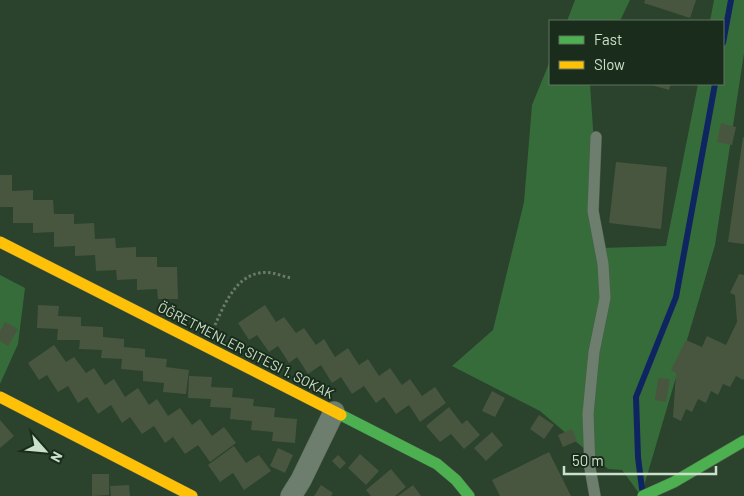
<svg xmlns="http://www.w3.org/2000/svg" width="744" height="496" font-family="Barlow,sans-serif">
	<style>
		.green { fill: #366c3a }
		.lines { fill: none; stroke-linecap: round; stroke-linejoin: round }
		.stream { stroke: #0e2561; stroke-width: 6 }
		.building { fill: #48563f }
		.lane-casing { stroke: #4b5e4c; stroke-width: 12 }
		.street-casing { stroke: #4b5e4c; stroke-width: 22 }
		.fast-casing { stroke: #4b5e4c; stroke-width: 12 }
		.slow-casing { stroke: #4b5e4c; stroke-width: 12 }
		.path { stroke: #6b796b; stroke-width: 3; stroke-dasharray: 2.5 2.5; stroke-linecap: butt }
		.lane { stroke: #6d7e6e; stroke-width: 11 }
		.street { stroke: #6d7e6e; stroke-width: 21 }
		.fast { stroke: #4caf50; stroke-width: 11 }
		.slow { stroke: #ffc107; stroke-width: 11 }
		.labels { text-anchor: middle; dominant-baseline: central; stroke-width: 4; stroke-linejoin: round; paint-order: stroke }
		.street-label { font-size: 14px; fill: #cae0c9; stroke: #1a2c1b }
	</style>
	<rect width="100%" height="100%" fill="#2b422d"/>
	<g class="green">
		<path d="M575 0H630L620 21H567Z"/>
		<path d="M714 0H744V53L715 245 641 496 622 470 608 469 540 411 452 366 493 330 524 202 532 105 550 61V84H590L601 248 666 246 698 84H723V21H710Z"/>
		<path d="M0 275 25 288 18 344 0 384Z"/>
	</g>
	<g class="lines">
		<g class="stream">
			<path d="M723 43 731 0"/>
			<path d="M642 489 638 457 636 397 676 297 715 84"/>
		</g>
	</g>
	<g class="building">
		<path d="M645 0H696L690 18 644 3Z"/>
		<path d="M648 84H671L669 90Z"/>
		<path d="M721 123 736 127 732 145 717 142Z"/>
		<path d="M743 137H744V244L728 242Z"/>
		<path d="M616 162 667 167 661 229 609 223Z"/>
		<path d="M0 175H12V191L33 190V200H53L54 214H74V224L94 223 95 239 115 238 116 248 136 247V257H157V267H177L178 299H158L157 289 137 290V279L117 280 116 270 96 271 95 255 75 256V246L54 247V232L33 233V223H13V207H0Z"/>
		<path d="M739 274 744 275V378L743 380 736 376 730 387 723 384 718 395 711 391 706 403 698 399 692 412 686 409 681 421 673 417 676 373 671 370 686 340 702 347 707 336 726 345 737 322 735 295 730 293Z"/>
		<path d="M38 305 59 306 58 316 81 317V326L103 327V337L124 339V347L145 349V357L167 359 166 367 189 370 186 394 163 392 164 383 143 381V371L121 369 122 359 101 358 102 350 79 349 80 340H57L58 329 37 328Z"/>
		<path d="M265 305 276 322 284 317 296 333 304 328 316 345 324 339 335 357 348 348 359 365 368 359 379 376 390 368 402 385 410 379 422 396 435 387 446 403 420 422 409 405 396 414 384 397 376 403 364 386 352 394 341 377 332 383 321 365 308 374 297 357 289 363 278 346 269 352 257 335 249 340 238 323Z"/>
		<path d="M5 322 18 329 8 346 0 341V331Z"/>
		<path d="M54 345 66 362 74 357 86 373 94 368 105 385 114 379 125 397 138 388 149 405 157 399 168 416 180 408 192 425 200 419 212 436 224 427 236 443 210 462 198 445 185 454 173 437 165 443 154 426 142 434 130 417 122 423 111 405 98 414 87 397 78 403 68 386 58 392 47 375 39 380 28 363Z"/>
		<path d="M189 376 212 377 211 387 233 388 232 397 254 399 253 406 275 408 274 417 297 419 295 443 272 441 273 432 251 430 252 421 230 419 231 408 210 407 211 399 188 398Z"/>
		<path d="M658 378 670 379 666 402 655 400Z"/>
		<path d="M492 391 505 398 495 417 482 411Z"/>
		<path d="M449 407 462 424 467 420 480 435 464 449 451 434 440 442 426 426Z"/>
		<path d="M539 415 554 425 544 439 530 429Z"/>
		<path d="M0 420 14 436 0 448Z"/>
		<path d="M572 429 577 441 563 447 558 435Z"/>
		<path d="M492 432 503 445 486 461 474 448Z"/>
		<path d="M234 446 246 463 259 455 271 471 244 490 233 473 220 482 208 465Z"/>
		<path d="M278 448 293 455 285 473 270 466Z"/>
		<path d="M549 452 571 496H500L492 480Z"/>
		<path d="M360 454 379 471 366 485 348 468Z"/>
		<path d="M338 455 346 463 340 469 332 461Z"/>
		<path d="M391 469 406 487 395 496H371L366 490Z"/>
		<path d="M92 474H109V495L92 496Z"/>
		<path d="M129 485 130 496H111L110 486Z"/>
		<path d="M321 485 333 493 331 496H314Z"/>
		<path d="M413 485 421 496H398Z"/>
	</g>
	<g class="lines">
		<g class="lane-casing">
			<path id="lane" d="M595 496 590 468 588 414 594 352 605 298 603 264 593 211 596 137"/>
		</g>
		<g class="street-casing">
			<path id="street" d="M291 496 301 480 334 412"/>
		</g>
		<g class="fast-casing">
			<g id="fast">
				<path d="M341 415 437 464 456 480 469 496"/>
				<path d="M643 496 674 482 744 441"/>
			</g>
		</g>
		<g class="slow-casing">
			<g id="slow">
				<path d="M0 242 341 415"/>
				<path d="M0 397 192 496"/>
			</g>
		</g>
		<path class="path" d="M215 325C226 301 239 268 272 273 278 274 285 277 291 278"/>
		<use href="#lane" class="lane"/>
		<use href="#street" class="street"/>
		<use href="#fast" class="fast"/>
		<use href="#slow" class="slow"/>
	</g>
	<g class="labels">
		<g class="street-label">
			<text transform="translate(246 350) rotate(27)">ÖĞRETMENLER SITESI 1. SOKAK</text>
		</g>
	</g>
	<rect x="549" y="20" width="175" height="65" fill="#1a2c1b" stroke="#607461"/>
	<rect x="559" y="36" width="25" height="8" fill="#4caf50" stroke="#607461"/>
	<text x="594" y="45" font-size="15" fill="#cae0c9">Fast</text>
	<rect x="559" y="61" width="25" height="8" fill="#ffc107" stroke="#607461"/>
	<text x="594" y="70" font-size="15" fill="#cae0c9">Slow</text>
	<g transform="translate(45 451) rotate(117)" stroke="#1a2c1b" stroke-width="4" paint-order="stroke">
	<path d="M0-4L9 19L0 12L-9 19Z" fill="#cae0c9"/>
	<text y="-8" font-size="14" font-weight="bold" text-anchor="middle" fill="#cae0c9">N</text>
	</g>
	<path d="M564 466v8h152v-8" fill="none" stroke="#cae0c9" stroke-width="2.5"/>
	<text x="572" y="466" font-size="15" fill="#cae0c9" stroke="#1a2c1b" stroke-width="4" paint-order="stroke">50 m</text>
</svg>
